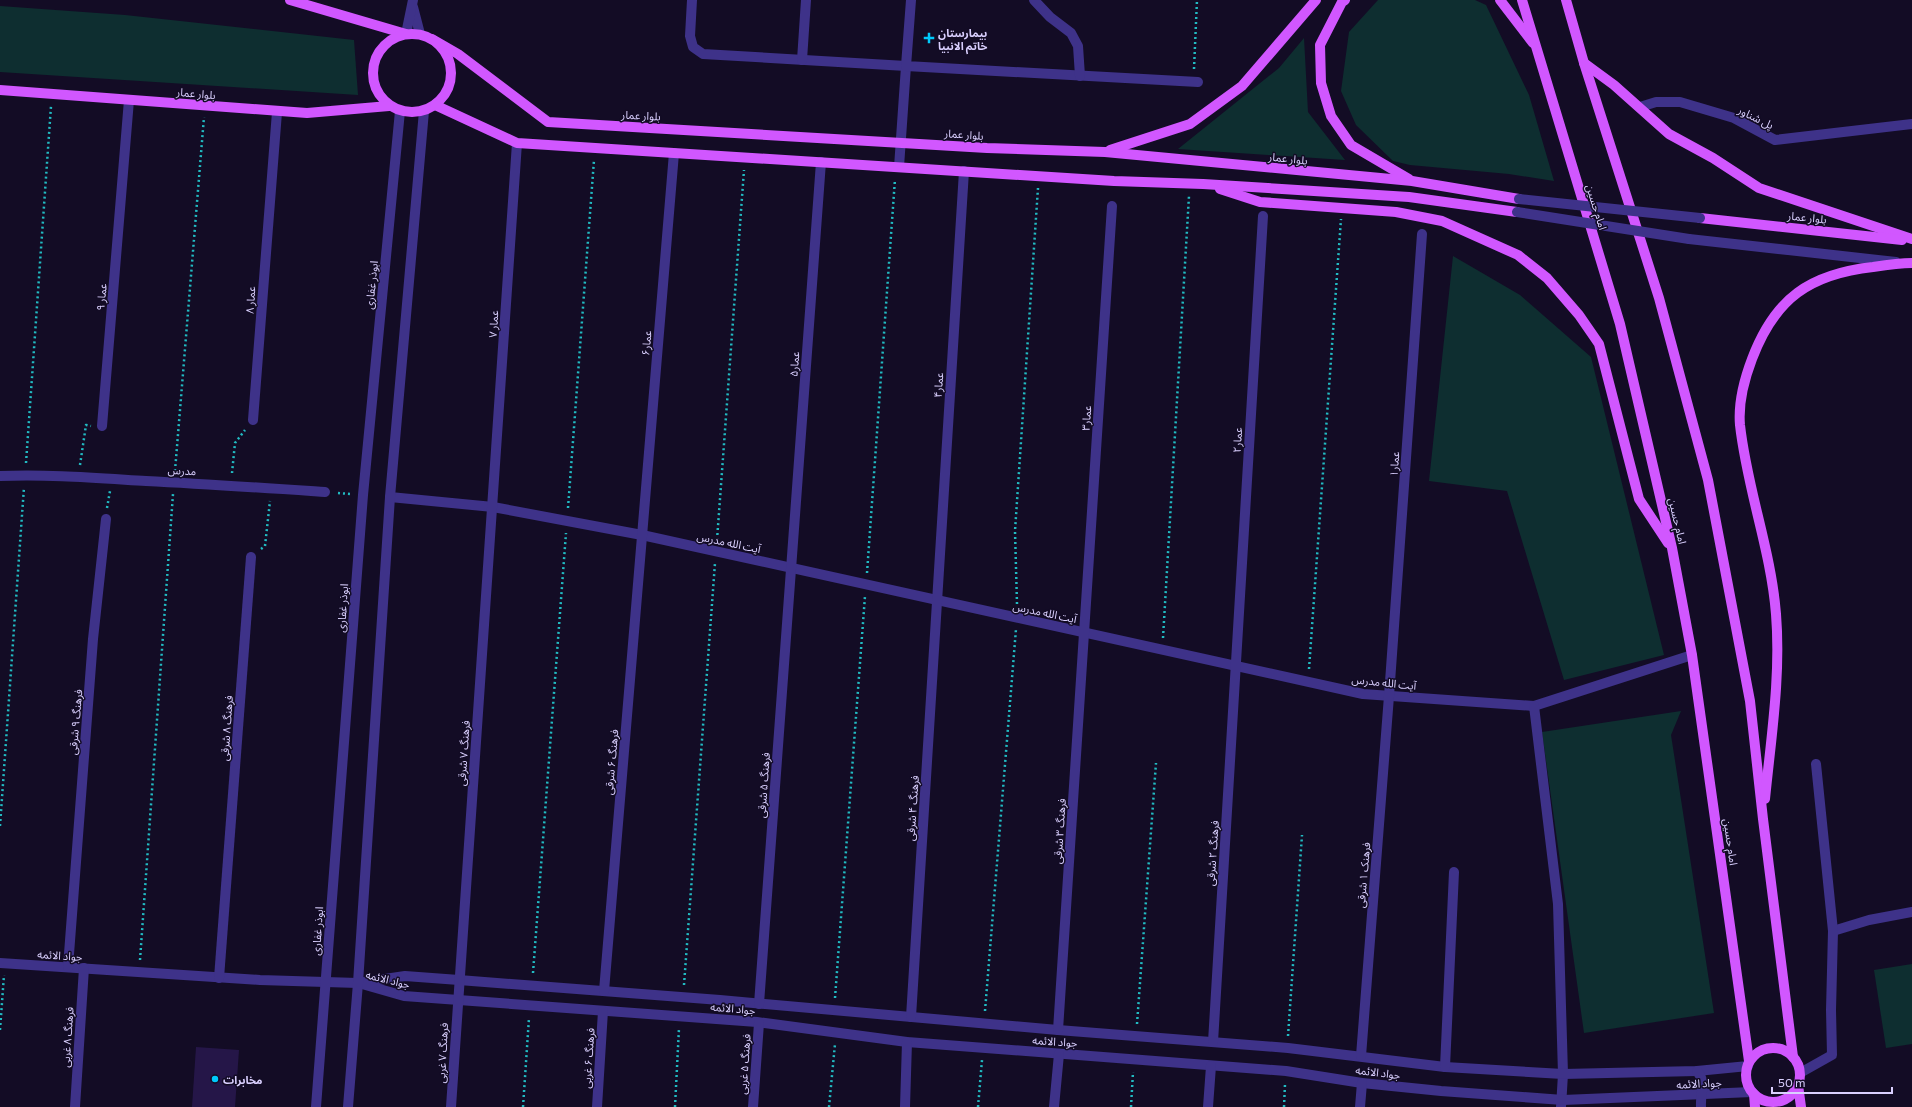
<svg xmlns="http://www.w3.org/2000/svg" width="1912" height="1107" font-family="Commissioner,'Noto Sans Arabic',sans-serif">
	<style>
		.green { fill: #0e2e30 }
		.building { fill: #251648 }
		.lines { fill: none; stroke-linecap: round; stroke-linejoin: round }
		.path { stroke: #22bbc2; stroke-width: 2.5; stroke-dasharray: 2 3; stroke-linecap: butt }
		.minor { stroke: #3e3289; stroke-width: 10 }
		.major { stroke: #d157ff; stroke-width: 10 }
		.minor-bridge { stroke: #3e3289; stroke-width: 10 }
		.poi-dot { fill: #00c9fb; stroke: #130c25; stroke-width: 1.5 }
		.labels { text-anchor: middle; dominant-baseline: central; stroke-width: 3; stroke-linejoin: round; paint-order: stroke }
		.poi-label { font-size: 11px; font-weight: bold; fill: #dad0ff; stroke: #130c25; text-anchor: start }
		.street-label { font-size: 11px; fill: #dad0ff; stroke: #130c25 }
	</style>
	<rect width="100%" height="100%" fill="#130c25"/>
	<g class="green">
		<path d="M1378 0H1475L1486 5 1529 95 1554 181 1509 174 1410 165 1393 161 1356 125 1341 91 1349 32Z"/>
		<path d="M0 6 125 15 354 40 358 95 0 72Z"/>
		<path d="M1304 38 1308 112 1345 160 1178 149 1279 68Z"/>
		<path d="M1453 256 1520 295 1591 357 1664 655 1564 680 1507 491 1429 481Z"/>
		<path d="M1681 711 1671 735 1714 1013 1584 1033 1542 732Z"/>
		<path d="M1912 964V1044L1886 1048 1874 970Z"/>
	</g>
	<path class="building" d="M196 1047 239 1050 235 1107H192Z"/>
	<g class="lines">
		<g class="path">
			<path d="M1194 69 1197 0"/>
			<path d="M26 463 51 106"/>
			<path d="M80 465 86 425 91 426"/>
			<path d="M175 471 204 117"/>
			<path d="M232 473 235 443 245 430"/>
			<path d="M338 493 350 494"/>
			<path d="M107 508 110 491"/>
			<path d="M568 508 594 160"/>
			<path d="M717 540 744 170"/>
			<path d="M261 549 265 546 270 501"/>
			<path d="M867 573 895 179"/>
			<path d="M1017 604 1015 531 1038 188"/>
			<path d="M1163 638 1189 196"/>
			<path d="M1309 669 1341 219"/>
			<path d="M0 826 24 487"/>
			<path d="M140 960 173 494"/>
			<path d="M533 973 566 533"/>
			<path d="M684 985 715 563"/>
			<path d="M835 998 865 596"/>
			<path d="M985 1011 1016 629"/>
			<path d="M1137 1024 1156 763"/>
			<path d="M0 1030 4 975"/>
			<path d="M1288 1036 1302 835"/>
			<path d="M523 1107 529 1018"/>
			<path d="M675 1107 679 1028"/>
			<path d="M829 1107 835 1044"/>
			<path d="M978 1107 982 1060"/>
			<path d="M1131 1107 1133 1072"/>
			<path d="M1284 1107 1285 1084"/>
		</g>
		<g class="minor">
			<path d="M692 0 690 36 693 47 703 54 906 66 899 167"/>
			<path d="M911 0 906 66 1198 82"/>
			<path d="M1034 0 1050 17 1071 33 1078 46 1080 76"/>
			<path d="M413 7 420 34"/>
			<path d="M406 34 413 0"/>
			<path d="M802 60 806 0"/>
			<path d="M1640 107 1656 102H1680L1734 118 1775 140 1912 124"/>
			<path d="M1689 239 1896 262"/>
			<path d="M253 420 277 112"/>
			<path d="M102 426 129 100"/>
			<path d="M0 476C48 474 97 478 146 481 206 484 265 488 325 492"/>
			<path d="M390 497 493 507 642 535 1363 694 1534 706 1692 655"/>
			<path d="M1534 706 1558 904 1563 1074 1561 1107"/>
			<path d="M1833 931 1869 920 1912 912"/>
			<path d="M0 963 260 980 358 983 405 976 459 980 720 1000 1058 1030 1288 1048 1445 1067 1563 1074 1697 1071 1748 1066"/>
			<path d="M68 967 93 639 106 519"/>
			<path d="M219 978 251 557"/>
			<path d="M362 984 404 996 757 1022 907 1042 1286 1071 1362 1083 1441 1091 1563 1100 1752 1092"/>
			<path d="M604 991 674 153"/>
			<path d="M759 1004 821 162"/>
			<path d="M911 1017 964 171"/>
			<path d="M1058 1030 1112 206"/>
			<path d="M1213 1042 1263 216"/>
			<path d="M1361 1056 1389 696 1422 234"/>
			<path d="M1445 1067 1454 872"/>
			<path d="M1697 1071C1707 1083 1700 1093 1701 1107"/>
			<path d="M1800 1073 1832 1055 1831 1010 1833 931 1816 764"/>
			<path d="M75 1107 84 968"/>
			<path d="M316 1107 363 495 400 111"/>
			<path d="M348 1107 358 983 390 497 424 111"/>
			<path d="M451 1107 517 143"/>
			<path d="M597 1107 603 1011"/>
			<path d="M753 1107 759 1023"/>
			<path d="M905 1107 907 1042"/>
			<path d="M1054 1107 1059 1054"/>
			<path d="M1208 1107 1211 1066"/>
			<path d="M1360 1107 1362 1083"/>
		</g>
		<g class="major">
			<path d="M290 0 406 34"/>
			<path d="M1345 0 1342 2 1320 45 1321 83 1331 116 1351 145 1409 179"/>
			<path d="M1500 0 1533 43"/>
			<path d="M1522 0 1620 324 1672 548 1692 655 1749 1061"/>
			<path d="M1566 0 1584 63 1659 298 1708 480 1750 701 1763 819 1793 1057"/>
			<circle cx="412" cy="73" r="39"/>
			<path d="M432 39 458 54 548 122 987 148 1105 152 1412 181 1519 199"/>
			<path d="M1584 63 1614 85 1669 134 1713 158 1759 188 1912 239"/>
			<path d="M0 90 307 113 389 106"/>
			<path d="M435 105 517 143 1114 181 1203 184 1409 197 1517 212"/>
			<path d="M1110 150 1190 124 1242 86 1316 0"/>
			<path d="M1220 189 1260 202 1396 212 1442 221 1518 255 1547 278 1579 315 1599 344 1639 499 1668 543"/>
			<path d="M1700 218 1902 240"/>
			<path d="M1765 799C1771 738 1781 676 1776 614 1771 550 1747 489 1740 425 1738 402 1744 380 1752 359 1775 298 1810 274 1873 267 1886 265 1899 263 1912 263"/>
			<circle cx="1773" cy="1075" r="27"/>
			<path d="M1798 1085 1801 1107"/>
			<path d="M1754 1094 1755 1107"/>
		</g>
		<g class="minor-bridge">
			<path d="M1519 199 1700 218"/>
			<path d="M1517 212 1689 239"/>
		</g>
	</g>
	<g class="poi-dot">
		<path d="M927 32h4v4h4v4h-4v4h-4v-4h-4v-4h4z"/>
		<circle cx="215" cy="1079" r="4"/>
	</g>
	<g class="labels">
		<g class="poi-label">
			<text x="938" y="32">بیمارستان<tspan x="938" dy="13">خاتم الانبیا</tspan></text>
			<text x="223" y="1079">مخابرات</text>
		</g>
		<g class="street-label">
			<text transform="translate(196 93) rotate(5)">بلوار عمار</text>
			<text transform="translate(641 115) rotate(3)">بلوار عمار</text>
			<text transform="translate(1756 117) rotate(26)">پل شناور</text>
			<text transform="translate(964 134) rotate(4)">بلوار عمار</text>
			<text transform="translate(1288 158) rotate(6)">بلوار عمار</text>
			<text transform="translate(1597 207) rotate(73)">امام حسین</text>
			<text transform="translate(1807 217) rotate(6)">بلوار عمار</text>
			<text transform="translate(371 285) rotate(-84)">ابوذر غفاری</text>
			<text transform="translate(101 297) rotate(-85)">عمار ۹</text>
			<text transform="translate(250 300) rotate(-86)">عمار ۸</text>
			<text transform="translate(493 324) rotate(-86)">عمار ۷</text>
			<text transform="translate(646 343) rotate(-85)">عمار۶</text>
			<text transform="translate(794 364) rotate(-86)">عمار۵</text>
			<text transform="translate(938 385) rotate(-86)">عمار۴</text>
			<text transform="translate(1086 418) rotate(-86)">عمار۳</text>
			<text transform="translate(1237 440) rotate(-87)">عمار۲</text>
			<text transform="translate(1394 464) rotate(-86)">عمار۱</text>
			<text transform="translate(182 470) rotate(3)">مدرس</text>
			<text transform="translate(1678 521) rotate(77)">امام حسین</text>
			<text transform="translate(729 542) rotate(12)">آیت الله مدرس</text>
			<text transform="translate(342 608) rotate(-86)">ابوذر غفاری</text>
			<text transform="translate(1045 612) rotate(12)">آیت الله مدرس</text>
			<text transform="translate(1384 682) rotate(6)">آیت الله مدرس</text>
			<text transform="translate(75 722) rotate(-85)">فرهنگ ۹ شرقی</text>
			<text transform="translate(226 728) rotate(-86)">فرهنگ ۸ شرقی</text>
			<text transform="translate(463 753) rotate(-86)">فرهنگ ۷ شرقی</text>
			<text transform="translate(611 762) rotate(-85)">فرهنگ ۶ شرقی</text>
			<text transform="translate(763 785) rotate(-86)">فرهنگ ۵ شرقی</text>
			<text transform="translate(912 808) rotate(-86)">فرهنگ ۴ شرقی</text>
			<text transform="translate(1059 831) rotate(-86)">فرهنگ ۳ شرقی</text>
			<text transform="translate(1731 842) rotate(82)">امام حسین</text>
			<text transform="translate(1212 853) rotate(-86)">فرهنگ ۲ شرقی</text>
			<text transform="translate(1363 875) rotate(-85)">فرهنک ۱ شرقی</text>
			<text transform="translate(317 931) rotate(-86)">ابوذر غفاری</text>
			<text transform="translate(60 955) rotate(4)">جواد الائمه</text>
			<text transform="translate(388 979) rotate(14)">جواد الائمه</text>
			<text transform="translate(733 1008) rotate(5)">جواد الائمه</text>
			<text transform="translate(67 1037) rotate(-86)">فرهنگ ۸ غربی</text>
			<text transform="translate(1055 1041) rotate(4)">جواد الائمه</text>
			<text transform="translate(442 1053) rotate(-87)">فرهنگ ۷ غربی</text>
			<text transform="translate(588 1058) rotate(-86)">فرهنگ ۶ غربی</text>
			<text transform="translate(744 1064) rotate(-86)">فرهنگ ۵ غربی</text>
			<text transform="translate(1378 1072) rotate(7)">جواد الائمه</text>
			<text transform="translate(1699 1083) rotate(-3)">جواد الائمه</text>
		</g>
	</g>
	<path d="M1772 1087v6h120v-6" fill="none" stroke="#dad0ff" stroke-width="2"/>
	<text x="1778" y="1087" font-size="12" fill="#dad0ff" stroke="#130c25" stroke-width="3" paint-order="stroke">50 m</text>
</svg>
